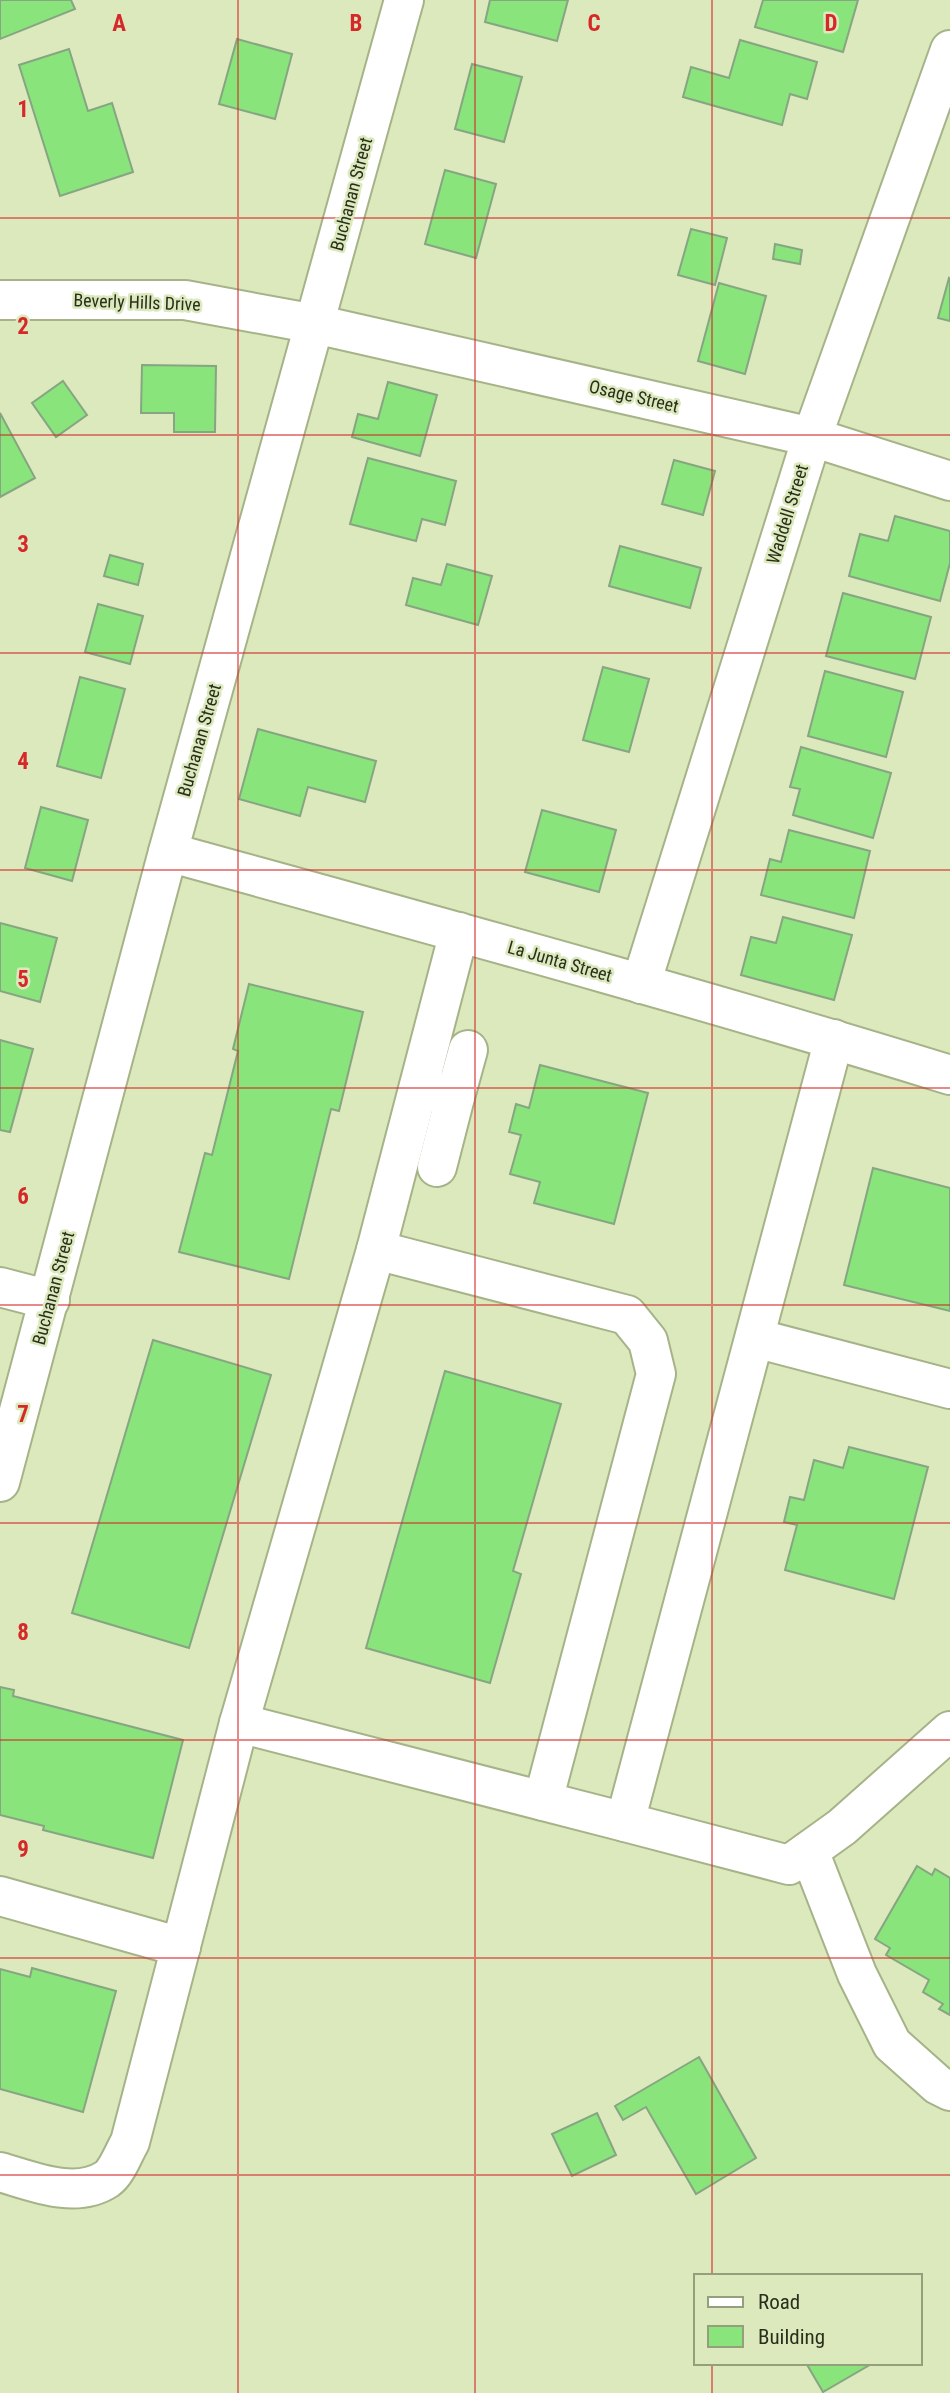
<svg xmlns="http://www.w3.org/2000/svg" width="950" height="2393" font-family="'Roboto Condensed',sans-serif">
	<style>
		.building { fill: #88e47b; stroke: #87a582; stroke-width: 2 }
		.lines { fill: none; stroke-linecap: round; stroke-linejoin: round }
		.minor-casing { stroke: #a6b388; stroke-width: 42 }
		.minor { stroke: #fff; stroke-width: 38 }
		.grid { fill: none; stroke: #d62828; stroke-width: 2; stroke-opacity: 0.55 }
		.labels { text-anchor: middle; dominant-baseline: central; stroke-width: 5; stroke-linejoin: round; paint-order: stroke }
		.street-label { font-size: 18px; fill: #2a2f1d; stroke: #dbe9bc }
		.grid-label { font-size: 23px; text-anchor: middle; font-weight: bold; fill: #d62828; stroke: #dbe9bc; stroke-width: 5; stroke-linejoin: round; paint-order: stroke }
	</style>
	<rect width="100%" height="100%" fill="#dbe9bc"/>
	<g class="building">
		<path d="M0 0H71L75 9 0 39Z"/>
		<path d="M490 0H568L557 41 485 22Z"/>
		<path d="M763 0H858L843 52 755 27Z"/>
		<path d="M237 39 292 54 275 119 219 104Z"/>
		<path d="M740 40 817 62 807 99 790 94 782 125 683 97 691 67 729 78Z"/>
		<path d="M69 49 88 111 112 103 133 172 60 196 19 65Z"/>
		<path d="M472 64 522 77 504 142 455 129Z"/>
		<path d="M445 170 496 184 476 258 425 244Z"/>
		<path d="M691 229 727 238 715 285 678 275Z"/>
		<path d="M775 244 802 250 800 264 773 259Z"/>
		<path d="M949 278 950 279V321L938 318Z"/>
		<path d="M719 283 766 296 745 374 698 361Z"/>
		<path d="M142 365 216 366 215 432H174V413H141Z"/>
		<path d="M63 381 87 415 56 437 32 403Z"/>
		<path d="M388 382 437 395 420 456 352 437 358 414 378 419Z"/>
		<path d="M0 413 35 478 0 497Z"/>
		<path d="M368 458 456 481 445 525 422 519 416 541 350 524Z"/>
		<path d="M674 460 715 471 703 515 662 504Z"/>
		<path d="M895 516 950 531V563L940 601 849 576 860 534 888 541Z"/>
		<path d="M620 546 701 568 690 608 609 586Z"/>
		<path d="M110 555 143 564 138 585 104 576Z"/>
		<path d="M447 564 492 576 478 625 406 605 413 578 441 585Z"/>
		<path d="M843 593 931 617 915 679 826 656Z"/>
		<path d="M98 604 143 616 130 664 85 652Z"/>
		<path d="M603 667 649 679 629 752 583 740Z"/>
		<path d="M825 671 903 692 886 757 808 736Z"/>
		<path d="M80 677 125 689 101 778 57 766Z"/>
		<path d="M258 729 376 761 365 802 308 787 300 816 239 799Z"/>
		<path d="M801 747 891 773 873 838 793 815 800 789 790 787Z"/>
		<path d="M41 807 88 820 72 881 25 868Z"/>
		<path d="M542 810 616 830 599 892 525 872Z"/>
		<path d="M789 830 870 851 854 918 761 895 770 859 781 862Z"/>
		<path d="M783 917 852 935 834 1000 741 975 751 937 776 943Z"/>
		<path d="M0 923 57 938 40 1002 0 991Z"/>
		<path d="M249 984 363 1012 339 1111 331 1109 289 1279 179 1252 205 1153 212 1155 238 1051 233 1049Z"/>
		<path d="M0 1040 33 1049 10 1132 0 1130Z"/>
		<path d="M540 1065 648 1093 614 1224 534 1203 540 1182 510 1174 521 1135 509 1132 516 1104 529 1108Z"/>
		<path d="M873 1168 950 1188V1311L844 1285Z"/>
		<path d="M153 1340 271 1375 189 1648 72 1613Z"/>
		<path d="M445 1371 561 1404 513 1571 521 1574 490 1683 366 1648Z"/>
		<path d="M849 1447 928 1467 894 1599 785 1570 797 1525 784 1522 790 1497 804 1500 814 1460 843 1468Z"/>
		<path d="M0 1687 14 1690 13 1696 183 1740 153 1858 43 1830 44 1826 0 1815Z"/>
		<path d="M917 1866 932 1875 935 1869 950 1878V2015L939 2009 943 2004 923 1992 929 1980 886 1955 890 1948 875 1939Z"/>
		<path d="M32 1968 116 1991 83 2112 0 2089V1969L30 1977Z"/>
		<path d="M699 2057 756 2158 696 2194 646 2107 623 2120 615 2106Z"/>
		<path d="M597 2113 616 2155 572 2176 552 2134Z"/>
		<path d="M806 2363H873L823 2392Z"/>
	</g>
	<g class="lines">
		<g class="minor-casing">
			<g id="minor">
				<path d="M0 300H185L315 324 812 437 950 481"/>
				<path d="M168 852C429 924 691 995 950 1075"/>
				<path d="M641 984 812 437 950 50"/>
				<path d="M834 1039 625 1822 789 1865 842 1827 950 1731"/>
				<path d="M419 1087 455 1097 437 1167"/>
				<path d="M455 1097 468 1050"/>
				<path d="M376 1250 627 1315 648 1341 656 1374 543 1801"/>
				<path d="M0 1287 50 1300"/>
				<path d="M755 1338 950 1389"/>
				<path d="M0 1482 168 852 404 0"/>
				<path d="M239 1723 625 1822"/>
				<path d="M809 1851 857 1974 892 2044 938 2085 950 2091"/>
				<path d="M0 1896 181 1947"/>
				<path d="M0 2172C32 2181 75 2200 107 2179 117 2172 124 2152 130 2142L239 1723 376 1250 459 932"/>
			</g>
		</g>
		<use href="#minor" class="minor"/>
	</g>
	<path class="grid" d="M238 0V2393M475 0V2393M712 0V2276M0 218H950M0 435H950M0 653H950M0 870H950M0 1088H950M0 1305H950M0 1523H950M0 1740H950M0 1958H950M0 2175H950M712 2363V2393"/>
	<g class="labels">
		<g class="street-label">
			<text transform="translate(351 194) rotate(-75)">Buchanan Street</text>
			<text transform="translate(137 302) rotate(2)">Beverly Hills Drive</text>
			<text transform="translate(634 396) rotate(13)">Osage Street</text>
			<text transform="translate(787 514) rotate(-73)">Waddell Street</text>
			<text transform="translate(199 740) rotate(-74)">Buchanan Street</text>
			<text transform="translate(560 961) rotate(16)">La Junta Street</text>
			<text transform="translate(53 1288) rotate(-75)">Buchanan Street</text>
		</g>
	</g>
	<g class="grid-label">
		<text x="119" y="31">A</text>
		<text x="356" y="31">B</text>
		<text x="594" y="31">C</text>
		<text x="831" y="31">D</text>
		<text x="23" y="117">1</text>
		<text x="23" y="334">2</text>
		<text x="23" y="552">3</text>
		<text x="23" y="769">4</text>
		<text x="23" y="987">5</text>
		<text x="23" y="1204">6</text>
		<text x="23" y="1422">7</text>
		<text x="23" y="1640">8</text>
		<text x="23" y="1857">9</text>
	</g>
	<rect x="694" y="2274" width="228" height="91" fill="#dbe9bc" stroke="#949f7c" stroke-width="2"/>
	<rect x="708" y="2297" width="35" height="10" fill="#ffffff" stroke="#949f7c" stroke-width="2"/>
	<text x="758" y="2309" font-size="21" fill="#2a2f1d">Road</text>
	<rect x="708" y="2326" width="35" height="21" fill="#88e47b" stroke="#949f7c" stroke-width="2"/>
	<text x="758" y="2344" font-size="21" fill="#2a2f1d">Building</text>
</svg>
